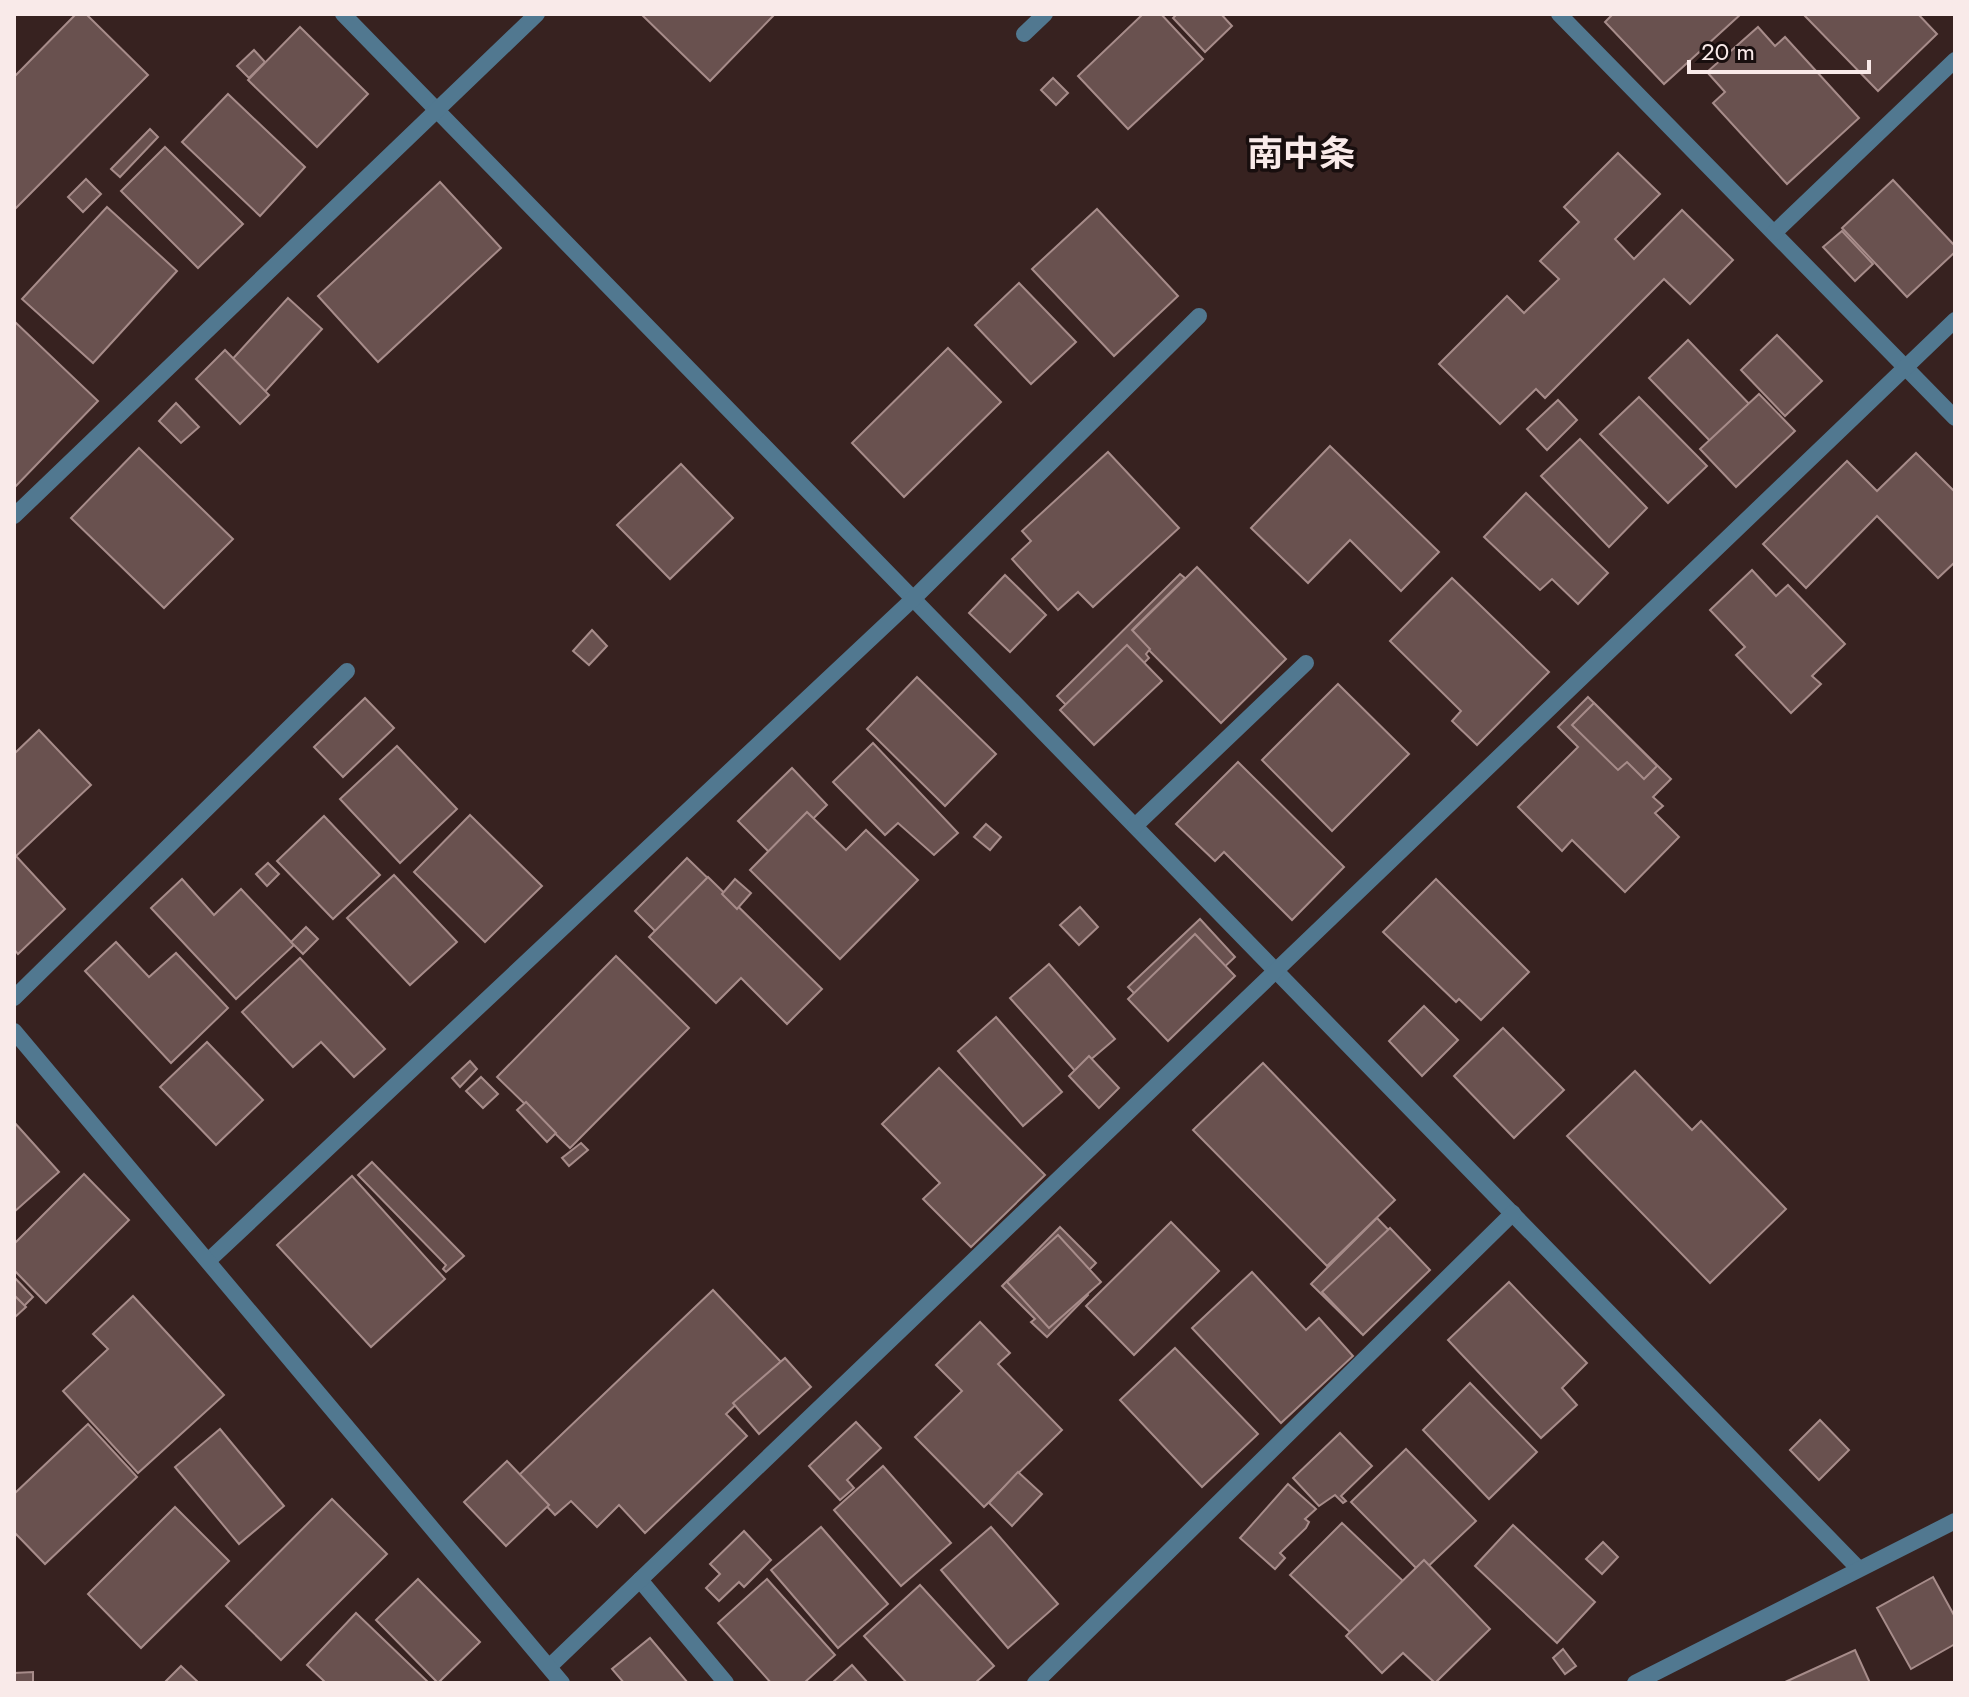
<svg xmlns="http://www.w3.org/2000/svg" width="1969" height="1697" font-family="Jost,'Noto Sans JP',sans-serif">
	<style>
		.building { fill: #69514f; stroke: #a78c8a; stroke-width: 2 }
		.lines { fill: none; stroke-linecap: round; stroke-linejoin: round }
		.minor { stroke: #517890; stroke-width: 16 }
		.tertiary { stroke: #517890; stroke-width: 16 }
		.labels { text-anchor: middle; dominant-baseline: central; stroke-width: 7; stroke-linejoin: round; paint-order: stroke }
		.quarter-label { font-size: 36px; font-weight: bold; fill: #f9eae9; stroke: #180e0e }
	</style>
	<rect width="100%" height="100%" fill="#372220"/>
	<g class="building">
		<path d="M76 14H86L148 75 14 210V77Z"/>
		<path d="M641 14H775L710 81Z"/>
		<path d="M1143 14H1161L1203 59 1128 129 1078 76Z"/>
		<path d="M1177 14H1221L1232 26 1205 52 1173 18Z"/>
		<path d="M1613 14H1741L1664 84 1605 22Z"/>
		<path d="M1803 14H1918L1937 34 1878 91Z"/>
		<path d="M300 27 368 94 317 147 248 80Z"/>
		<path d="M1758 27 1775 46 1785 37 1859 118 1787 184 1713 103 1725 92 1707 72Z"/>
		<path d="M254 50 265 62 249 78 237 66Z"/>
		<path d="M1053 78 1068 93 1056 105 1041 90Z"/>
		<path d="M228 94 305 167 260 216 182 142Z"/>
		<path d="M150 129 158 137 120 177 111 169Z"/>
		<path d="M165 147 243 224 198 268 121 191Z"/>
		<path d="M1618 153 1660 194 1615 239 1634 259 1682 210 1733 260 1690 304 1664 279 1545 398 1536 389 1500 424 1439 364 1507 296 1524 313 1559 279 1540 261 1579 222 1564 207Z"/>
		<path d="M86 179 101 194 83 212 68 197Z"/>
		<path d="M1893 180 1955 246V252L1907 297 1842 228Z"/>
		<path d="M440 182 501 248 378 362 318 296Z"/>
		<path d="M107 207 177 271 93 363 22 299Z"/>
		<path d="M1097 209 1178 296 1114 356 1032 269Z"/>
		<path d="M1842 231 1873 264 1855 281 1823 247Z"/>
		<path d="M1019 283 1076 342 1031 384 975 325Z"/>
		<path d="M288 298 322 329 262 395 228 364Z"/>
		<path d="M14 321 98 401 14 488Z"/>
		<path d="M1777 335 1822 381 1785 416 1741 370Z"/>
		<path d="M1688 340 1755 410 1716 447 1649 378Z"/>
		<path d="M948 348 1001 402 904 497 852 443Z"/>
		<path d="M225 350 269 395 240 424 196 379Z"/>
		<path d="M1759 394 1795 431 1736 487 1700 449Z"/>
		<path d="M1639 397 1707 466 1668 503 1600 434Z"/>
		<path d="M1558 400 1577 420 1547 450 1527 429Z"/>
		<path d="M176 403 199 427 181 443 159 421Z"/>
		<path d="M1580 439 1647 508 1609 547 1541 476Z"/>
		<path d="M1330 446 1439 552 1401 591 1350 540 1308 583 1251 528Z"/>
		<path d="M139 448 233 539 164 608 71 518Z"/>
		<path d="M1108 452 1179 528 1093 607 1078 592 1058 610 1012 559 1031 541 1022 531Z"/>
		<path d="M1916 453 1955 492V562L1938 578 1877 516 1806 588 1763 544 1847 461 1877 491Z"/>
		<path d="M681 464 733 518 670 579 617 525Z"/>
		<path d="M1526 493 1608 573 1578 604 1552 579 1540 590 1484 537Z"/>
		<path d="M1197 567 1286 659 1221 723 1131 632Z"/>
		<path d="M1752 570 1776 596 1788 585 1845 644 1812 676 1821 684 1791 713 1736 655 1745 647 1710 610Z"/>
		<path d="M1180 574 1185 578 1132 630 1150 649 1146 654 1149 658 1120 687 1131 697 1094 733 1057 696Z"/>
		<path d="M1005 575 1046 615 1010 652 969 613Z"/>
		<path d="M1452 578 1549 672 1477 745 1452 721 1461 711 1390 641Z"/>
		<path d="M592 630 607 646 589 665 573 651Z"/>
		<path d="M1127 645 1162 681 1094 745 1060 710Z"/>
		<path d="M917 677 996 754 945 806 867 729Z"/>
		<path d="M1338 684 1409 754 1332 831 1262 760Z"/>
		<path d="M1588 697 1671 779 1653 797 1663 806 1655 813 1679 837 1625 892 1572 840 1562 851 1518 807 1578 747 1558 727Z"/>
		<path d="M365 698 394 728 343 777 314 747Z"/>
		<path d="M1594 703 1657 766 1644 779 1627 762 1618 770 1572 725Z"/>
		<path d="M39 730 91 785 16 856 65 909 18 954 14 949V754Z"/>
		<path d="M873 743 958 833 934 855 898 823 885 835 833 782Z"/>
		<path d="M397 746 457 809 400 863 340 799Z"/>
		<path d="M1238 762 1344 867 1292 920 1224 852 1215 861 1176 824Z"/>
		<path d="M792 768 827 805 774 857 738 821Z"/>
		<path d="M807 812 846 850 866 830 918 880 840 959 750 870Z"/>
		<path d="M470 815 542 886 485 942 414 872Z"/>
		<path d="M324 816 380 875 333 919 277 861Z"/>
		<path d="M986 824 1001 837 990 850 974 837Z"/>
		<path d="M687 858 717 887 665 941 635 911Z"/>
		<path d="M268 863 279 874 267 886 256 874Z"/>
		<path d="M394 875 457 942 410 985 347 918Z"/>
		<path d="M708 877 822 989 787 1024 741 978 716 1003 649 937Z"/>
		<path d="M182 879 214 915 241 889 294 945 236 999 151 908Z"/>
		<path d="M735 879 751 893 737 909 722 894Z"/>
		<path d="M1436 879 1529 972 1481 1020 1459 999 1456 1002 1383 932Z"/>
		<path d="M1080 907 1098 927 1079 945 1060 925Z"/>
		<path d="M1200 919 1235 957 1164 1024 1128 987Z"/>
		<path d="M306 927 318 939 303 954 291 942Z"/>
		<path d="M1195 934 1235 976 1168 1041 1128 999Z"/>
		<path d="M116 942 149 977 176 953 228 1008 171 1063 85 971Z"/>
		<path d="M616 956 689 1028 570 1148 497 1077Z"/>
		<path d="M300 958 385 1049 354 1077 321 1042 293 1067 242 1012Z"/>
		<path d="M1049 964 1115 1039 1076 1072 1010 998Z"/>
		<path d="M1424 1006 1458 1040 1422 1076 1389 1041Z"/>
		<path d="M996 1017 1062 1092 1023 1126 958 1051Z"/>
		<path d="M1503 1028 1564 1090 1514 1138 1454 1076Z"/>
		<path d="M207 1042 263 1100 216 1145 160 1087Z"/>
		<path d="M1089 1056 1119 1088 1099 1108 1069 1076Z"/>
		<path d="M470 1061 477 1069 460 1087 452 1078Z"/>
		<path d="M1263 1063 1395 1200 1327 1266 1193 1130Z"/>
		<path d="M939 1068 1045 1175 971 1247 923 1199 940 1183 882 1124Z"/>
		<path d="M1635 1071 1692 1130 1701 1121 1786 1209 1710 1283 1567 1136Z"/>
		<path d="M481 1077 498 1094 483 1108 466 1091Z"/>
		<path d="M526 1102 556 1133 547 1142 517 1110Z"/>
		<path d="M14 1122 59 1172 14 1212Z"/>
		<path d="M581 1143 588 1150 569 1166 562 1158Z"/>
		<path d="M372 1162 464 1256 446 1272 443 1269 446 1265 358 1175Z"/>
		<path d="M84 1174 129 1220 46 1303 14 1270V1244Z"/>
		<path d="M352 1176 445 1279 371 1347 277 1245Z"/>
		<path d="M1377 1218 1426 1269 1361 1333 1311 1284Z"/>
		<path d="M1171 1222 1219 1271 1134 1355 1086 1306Z"/>
		<path d="M1060 1227 1096 1263 1076 1283 1088 1295 1047 1337 1031 1322 1035 1319 1002 1286Z"/>
		<path d="M1390 1228 1430 1270 1363 1335 1322 1292Z"/>
		<path d="M1058 1235 1101 1282 1049 1328 1007 1282Z"/>
		<path d="M1252 1272 1306 1330 1319 1318 1353 1356 1281 1423 1192 1328Z"/>
		<path d="M14 1277 33 1297 14 1316Z"/>
		<path d="M1509 1282 1587 1363 1562 1388 1577 1405 1541 1438 1448 1340Z"/>
		<path d="M713 1290 781 1362 726 1414 747 1436 645 1533 619 1505 597 1527 571 1501 555 1515 518 1476Z"/>
		<path d="M14 1295 26 1307 14 1318Z"/>
		<path d="M133 1296 224 1395 138 1473 63 1391 108 1349 93 1334Z"/>
		<path d="M980 1322 1010 1353 998 1364 1062 1430 984 1507 915 1437 962 1391 936 1365Z"/>
		<path d="M1175 1348 1258 1434 1202 1487 1120 1400Z"/>
		<path d="M785 1358 811 1387 759 1434 733 1403Z"/>
		<path d="M1470 1383 1537 1452 1489 1499 1423 1430Z"/>
		<path d="M1820 1420 1849 1450 1819 1480 1790 1450Z"/>
		<path d="M856 1422 881 1448 847 1480 854 1488 840 1500 809 1466Z"/>
		<path d="M88 1424 137 1477 45 1564 14 1532V1494Z"/>
		<path d="M220 1429 284 1506 239 1544 175 1467Z"/>
		<path d="M1340 1433 1372 1466 1341 1496 1346 1501 1343 1503 1335 1495 1319 1506 1293 1478Z"/>
		<path d="M1406 1449 1476 1521 1421 1573 1351 1502Z"/>
		<path d="M507 1461 549 1505 506 1546 464 1502Z"/>
		<path d="M883 1466 951 1543 901 1586 834 1510Z"/>
		<path d="M1018 1472 1042 1494 1012 1526 989 1503Z"/>
		<path d="M1288 1484 1316 1509 1305 1519 1309 1522 1306 1528 1280 1553 1285 1558 1275 1569 1240 1538Z"/>
		<path d="M332 1499 387 1554 281 1660 226 1606Z"/>
		<path d="M175 1507 229 1561 141 1648 88 1594Z"/>
		<path d="M1342 1523 1403 1581 1352 1634 1290 1575Z"/>
		<path d="M1513 1525 1595 1602 1557 1643 1475 1566Z"/>
		<path d="M821 1527 888 1604 838 1648 771 1570Z"/>
		<path d="M991 1527 1058 1604 1008 1648 941 1570Z"/>
		<path d="M744 1531 771 1560 744 1587 739 1582 719 1601 706 1588 720 1574 710 1564Z"/>
		<path d="M1603 1542 1618 1557 1602 1574 1586 1559Z"/>
		<path d="M1424 1560 1490 1629 1435 1683 1403 1653 1382 1673 1346 1636Z"/>
		<path d="M1933 1577 1955 1617V1644L1911 1669 1877 1608Z"/>
		<path d="M418 1579 480 1642 438 1683 376 1620Z"/>
		<path d="M767 1579 835 1655 804 1683H771L718 1623Z"/>
		<path d="M920 1585 994 1666 975 1683H907L864 1636Z"/>
		<path d="M356 1613 429 1683H326L307 1665Z"/>
		<path d="M650 1638 688 1683H624L612 1669Z"/>
		<path d="M1563 1649 1576 1666 1565 1674 1553 1658Z"/>
		<path d="M1855 1650 1870 1683H1783Z"/>
		<path d="M852 1665 868 1683H832Z"/>
		<path d="M181 1666 199 1683H164Z"/>
		<path d="M33 1672V1683H14V1673Z"/>
	</g>
	<g class="lines">
		<g class="minor">
			<path d="M343 14 1858 1568"/>
			<path d="M1559 14 1955 418"/>
			<path d="M1024 34 1045 14"/>
			<path d="M1774 233 1955 60"/>
			<path d="M14 516 537 14"/>
			<path d="M1135 826 1306 663"/>
			<path d="M14 998 347 671"/>
			<path d="M208 1261 913 599 1199 316"/>
			<path d="M640 1580 726 1683"/>
			<path d="M549 1667 1955 320"/>
			<path d="M1035 1683 1513 1213"/>
			<path d="M1635 1683 1955 1521"/>
		</g>
		<path class="tertiary" d="M14 1031 562 1683"/>
	</g>
	<g class="labels">
		<g class="quarter-label">
			<text x="1301" y="153">南中条</text>
		</g>
	</g>
	<rect width="1969" height="1697" fill="none" stroke="#f9eae9" stroke-width="32"/>
	<path d="M1689 60v12h180v-12" fill="none" stroke="#f9eae9" stroke-width="4"/>
	<text x="1701" y="60" font-size="24" fill="#f9eae9" stroke="#180e0e" stroke-width="6" paint-order="stroke">20 m</text>
</svg>
